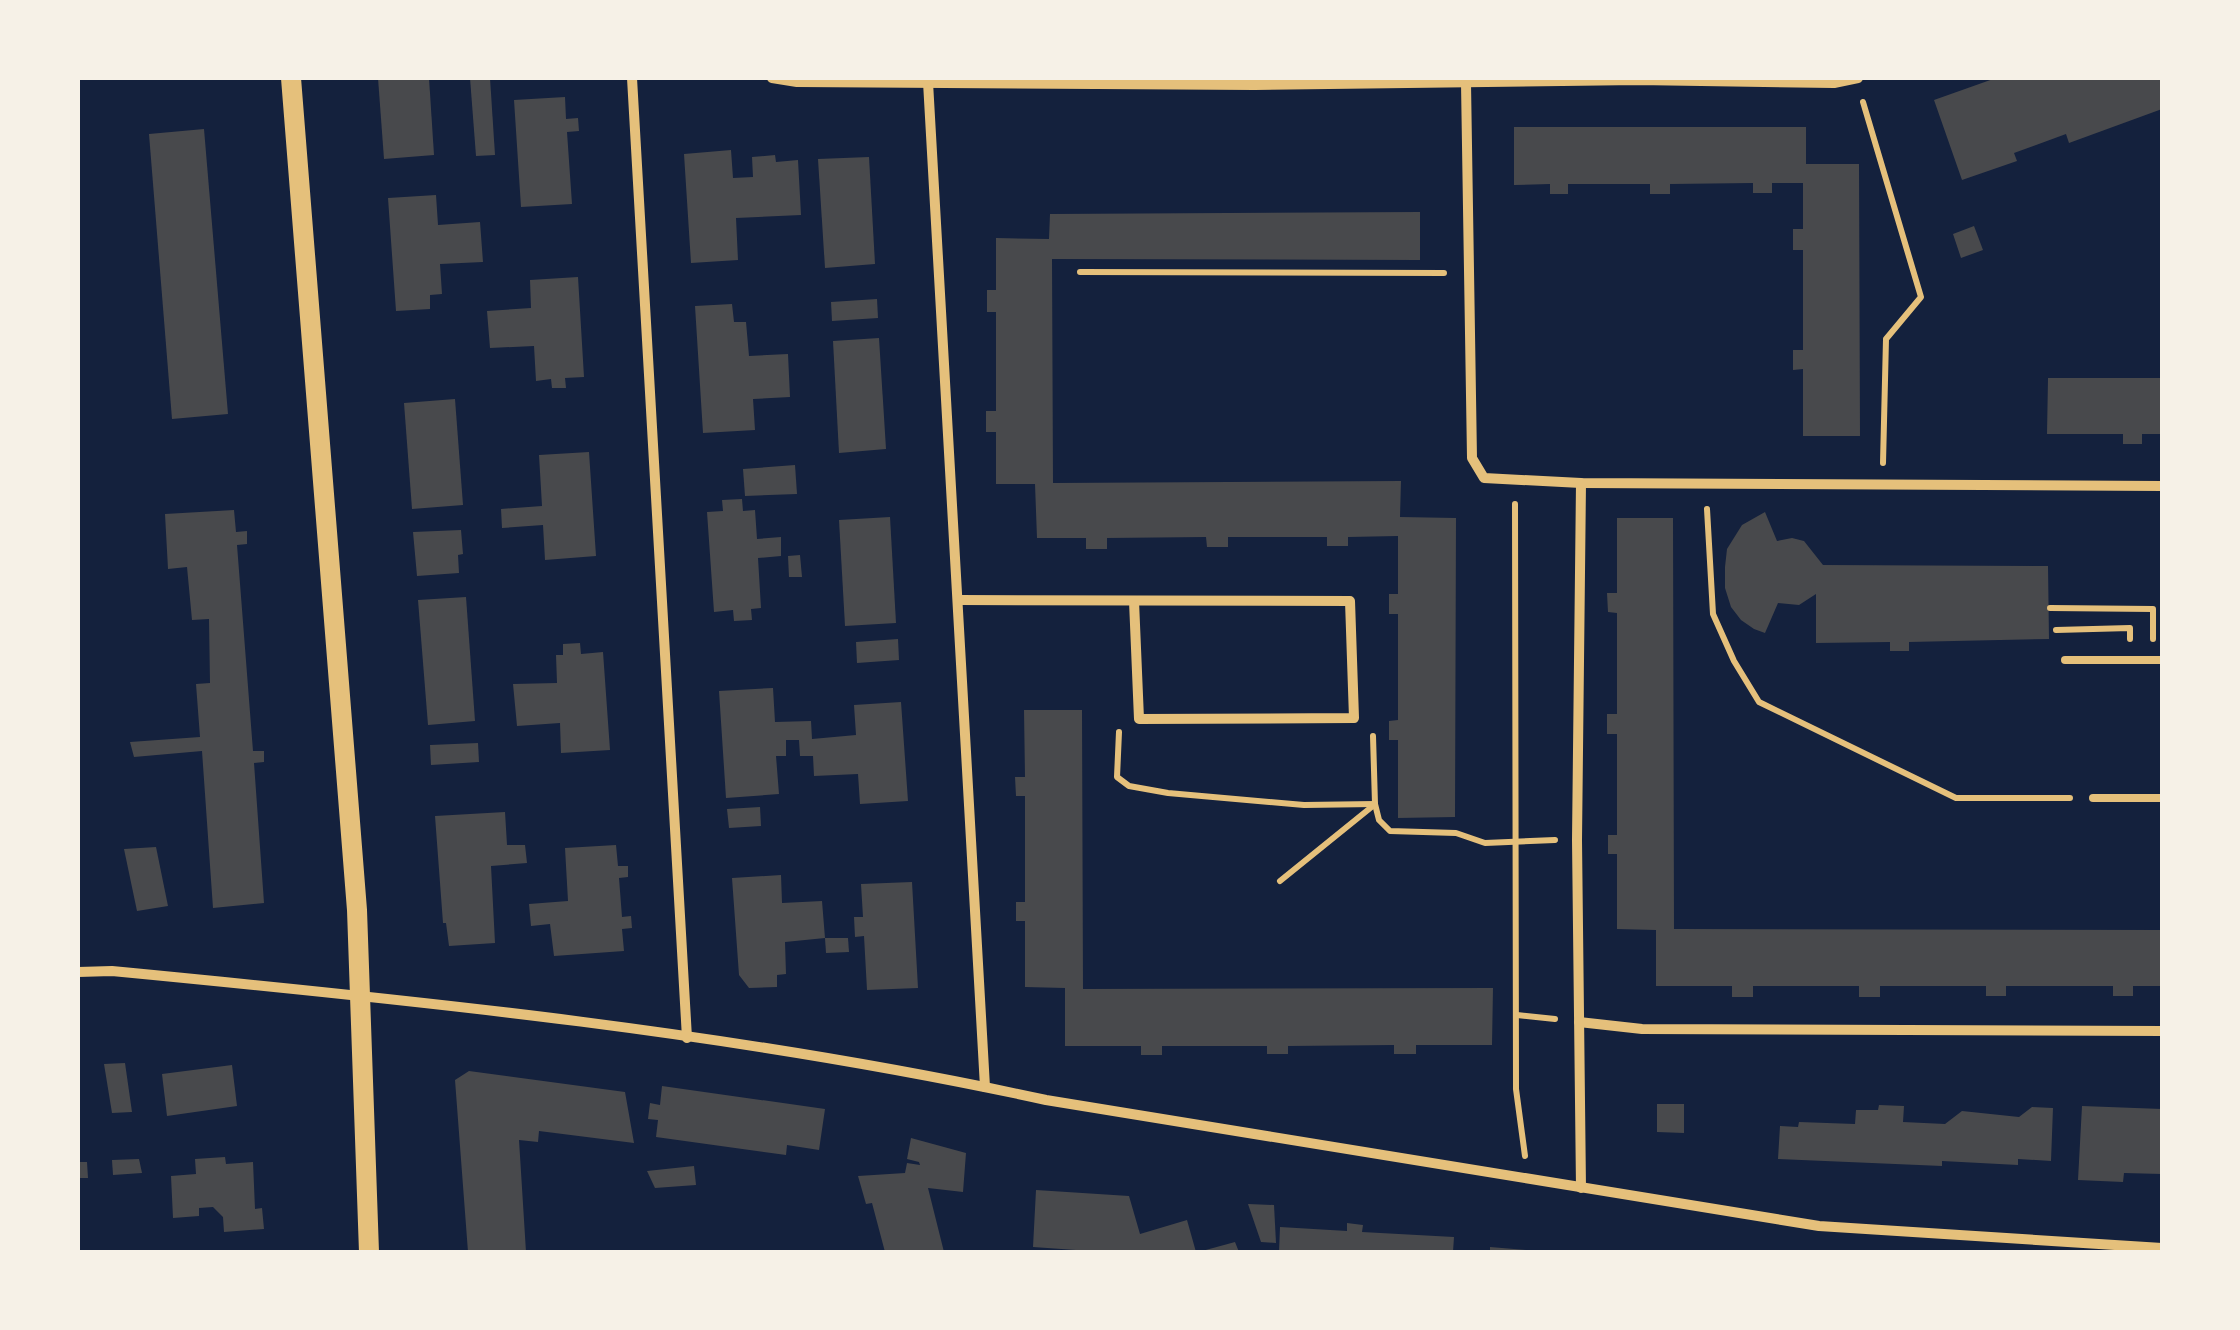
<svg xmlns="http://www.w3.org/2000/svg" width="2240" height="1330" font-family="Montserrat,sans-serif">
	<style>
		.building { fill: #48494c }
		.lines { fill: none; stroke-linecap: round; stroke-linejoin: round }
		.path { stroke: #e5c07b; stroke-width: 6 }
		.service { stroke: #e5c07b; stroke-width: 8 }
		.minor { stroke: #e5c07b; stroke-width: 10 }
		.secondary { stroke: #e5c07b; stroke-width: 20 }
	</style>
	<rect width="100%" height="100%" fill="#14213d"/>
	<g class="building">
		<path d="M378 78H429L434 155 384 159Z"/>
		<path d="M470 78H490L495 155 476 156Z"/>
		<path d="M1996 78H2162V109L2069 143 2066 134 2014 153 2017 161 1962 180 1934 100Z"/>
		<path d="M565 97 566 119 578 118 579 131 567 132 572 204 521 207 514 100Z"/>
		<path d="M1514 127H1806V164H1859L1860 436H1803V369L1793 370V350H1803V250H1793V229H1803V183H1772V193H1753V183L1670 184V194H1650V184H1568V194H1550V184L1514 185Z"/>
		<path d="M204 129 228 414 172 419 149 134Z"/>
		<path d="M731 150 733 178 753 177 752 157 775 155 776 162 798 160 801 215 736 218 738 260 691 263 684 154Z"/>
		<path d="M869 157 875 264 825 268 818 159Z"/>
		<path d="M436 195 438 225 480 222 483 262 440 264 442 294 430 295V309L396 311 388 198Z"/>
		<path d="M1420 212V260L1052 259 1053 483 1401 481 1400 517 1456 518 1455 817 1398 818V740H1389V721L1398 720V614H1389V594H1398V536L1348 537V546H1327V537H1228V547H1207L1206 537 1107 538V549H1086V538H1037L1035 484H996V432H986V411H996V312H987V290H996V238L1049 239 1050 214Z"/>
		<path d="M1974 226 1983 250 1961 258 1953 234Z"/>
		<path d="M578 277 584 377 565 378 566 388H552L551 379 536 381 534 346 490 348 487 311 531 308 530 280Z"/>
		<path d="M877 299 878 318 832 321 831 302Z"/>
		<path d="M732 304 734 322H746L749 356 788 354 790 397 753 399 755 430 703 433 695 306Z"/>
		<path d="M879 338 886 449 839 453 833 341Z"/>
		<path d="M2048 378H2162V434H2142V444H2123V434H2047Z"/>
		<path d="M455 399 463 505 412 509 404 403Z"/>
		<path d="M589 452 596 556 545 560 543 525 502 528 501 509 542 506 539 455Z"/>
		<path d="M795 465 797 494 745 496 743 469Z"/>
		<path d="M742 499 743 511 755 510 757 539 781 537V556L758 558 761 608 751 609 752 620 734 621 733 610 714 612 707 512 723 511 722 500Z"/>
		<path d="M234 510 236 532 247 531V544L237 545 253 751H264V762L254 763 264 903 213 908 202 751 134 757 130 742 200 737 196 684 210 683 209 619 192 620 187 567 168 569 165 514Z"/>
		<path d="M1765 512 1777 541 1792 538 1804 541 1823 565 2048 566 2049 639 1909 642V651H1890V642L1816 643V594L1799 605 1778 603 1765 633 1754 629 1741 620 1731 607 1725 588V567L1727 549 1742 525Z"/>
		<path d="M890 517 896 623 845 626 839 520Z"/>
		<path d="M1617 518H1673L1674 929 2162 930V986H2133V996H2113V986H2006V996H1986V986H1880V997H1859V986H1753V997H1732V986H1656V930L1617 929V854H1608V835H1617V734H1607V714H1617V613L1608 612 1607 593H1617Z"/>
		<path d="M461 530 463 554 458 555 459 573 417 576 413 532Z"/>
		<path d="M800 555 802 577H789L788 556Z"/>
		<path d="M466 597 475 721 428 725 418 600Z"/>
		<path d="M898 639 899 660 857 663 856 642Z"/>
		<path d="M580 643 581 654 603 652 610 750 561 753 560 723 517 726 513 684 557 683 556 655H563V644Z"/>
		<path d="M773 688 775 722 811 721 812 739 856 735 854 705 901 702 908 801 860 804 858 774 814 776 813 756H800L799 740H786V756H776L779 794 726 798 719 691Z"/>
		<path d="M1024 710H1082L1083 989 1493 988 1492 1045H1416V1054H1394V1045L1288 1046V1054H1267V1046H1162V1055H1141V1046H1065V988L1025 987V921H1016V902H1025V796H1016L1015 777H1025Z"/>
		<path d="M478 743 479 762 431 765 430 745Z"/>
		<path d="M760 807 761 826 729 828 727 809Z"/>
		<path d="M505 812 507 845H525L527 863 491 866 495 943 449 946 446 923H443L435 816Z"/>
		<path d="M616 845 618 866H628V877L619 878 622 917 631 916 632 928 622 929 624 951 554 956 550 924 531 926 529 904 568 901 565 848Z"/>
		<path d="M156 847 168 906 137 911 124 849Z"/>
		<path d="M781 875 782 903 822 901 825 938 785 942 786 974 777 975V987L749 988 739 975 732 878Z"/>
		<path d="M912 882 918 988 867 990 864 936 855 937 854 917H863L861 884Z"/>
		<path d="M825 938H848L849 952 826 953Z"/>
		<path d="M125 1063 132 1112 112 1113 104 1064Z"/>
		<path d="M232 1065 237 1106 167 1116 162 1074Z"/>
		<path d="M469 1071 625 1092 634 1143 539 1131 538 1142 519 1140 526 1252H468L455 1080Z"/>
		<path d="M662 1086 825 1109 819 1150 787 1145 786 1155 656 1137 658 1120 648 1119 650 1103 660 1105Z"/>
		<path d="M1657 1104H1684V1133L1657 1132Z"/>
		<path d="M1879 1105 1904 1106 1903 1122 1945 1124 1962 1111 2019 1117 2032 1107 2053 1108 2051 1161 2018 1159V1165L1942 1161V1166L1778 1159 1780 1126 1798 1127 1799 1122 1855 1124 1856 1110H1878Z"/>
		<path d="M2082 1106 2162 1109V1174L2124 1173 2123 1182 2078 1180Z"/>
		<path d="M911 1138 966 1153 963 1192 928 1188 944 1252H885L872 1203 866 1204 858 1176 905 1173 907 1163 920 1165 919 1162 907 1159Z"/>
		<path d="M225 1157 226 1164 253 1162 255 1209 262 1208 264 1229 224 1232 223 1217 213 1207 199 1208V1216L173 1218 171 1176 196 1174 195 1159Z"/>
		<path d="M139 1159 142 1173 113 1175 112 1160Z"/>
		<path d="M78 1162H87L88 1178H78Z"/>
		<path d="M694 1166 696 1185 655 1188 647 1171Z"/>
		<path d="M1036 1190 1129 1196 1140 1234 1187 1220 1196 1252H1104L1033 1247Z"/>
		<path d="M1248 1204 1274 1205 1276 1243 1261 1242Z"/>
		<path d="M1347 1223 1363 1225 1362 1232 1454 1237 1453 1252H1279L1280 1227 1347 1231Z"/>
		<path d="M1235 1242 1239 1252H1202V1251Z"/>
		<path d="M1490 1247 1526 1250V1252H1490Z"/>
	</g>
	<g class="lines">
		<g class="path">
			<path d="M1863 102 1921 297 1886 339 1883 463"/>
			<path d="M1080 272 1444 273"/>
			<path d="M1515 504 1516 1089 1525 1156"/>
			<path d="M1707 509 1713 614 1734 661 1759 702 1956 798H2070"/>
			<path d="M2050 608 2153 609V639"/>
			<path d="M2056 630 2130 628V639"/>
			<path d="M1119 732 1117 777 1129 786 1168 793 1304 805 1375 804"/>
			<path d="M1373 736 1375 804 1379 820 1390 831 1456 833 1485 843 1555 840"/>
			<path d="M1280 881 1374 805"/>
			<path d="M1517 1015 1555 1019"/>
		</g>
		<g class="service">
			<path d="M2065 660H2162"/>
			<path d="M2093 798H2162"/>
		</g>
		<g class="minor">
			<path d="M632 78 687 1038"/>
			<path d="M772 78 797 82 1255 85 1638 80 1834 83 1858 78"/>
			<path d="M928 82 985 1087"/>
			<path d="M1466 83 1472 458 1484 478 1581 483 2162 486"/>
			<path d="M1581 483 1577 840 1581 1188"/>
			<path d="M960 600 1350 601 1354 718 1139 719 1134 601"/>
			<path d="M78 972 112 971C424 1001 739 1033 1046 1100L1819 1226 2162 1248"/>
			<path d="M1579 1022 1642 1029 2162 1031"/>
		</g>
		<path class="secondary" d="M291 78 357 910 369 1252"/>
	</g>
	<rect width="2240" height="1330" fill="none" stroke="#f6f1e7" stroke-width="160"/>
</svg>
